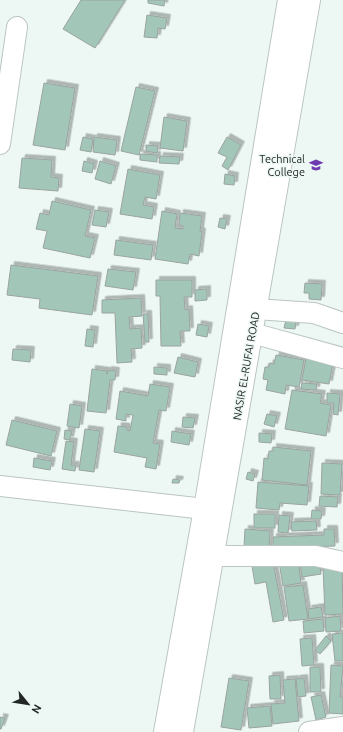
<svg xmlns="http://www.w3.org/2000/svg" width="343" height="732" font-family="Ubuntu,sans-serif">
	<style>
		.building { fill: #a2c7b9; stroke: #9aa3a0; filter: url(#shadow) }
		.lines { fill: none; stroke-linecap: round; stroke-linejoin: round }
		.minor-casing { stroke: #bbc5c1; stroke-width: 22 }
		.major-casing { stroke: #bbc5c1; stroke-width: 24 }
		.minor { stroke: #fff; stroke-width: 20 }
		.major { stroke: #fff; stroke-width: 22 }
		.labels { text-anchor: middle; dominant-baseline: central; stroke-width: 3; stroke-linejoin: round; paint-order: stroke }
		.poi-label { font-size: 11px; fill: #232726; stroke: #edf8f4; text-anchor: end }
		.street-label { font-size: 11px; fill: #232726; stroke: #edf8f4 }
	</style>
	<defs>
		<filter id="shadow"><feDropShadow dx="3.5" dy="-3.5" stdDeviation="0" flood-color="#0004"/></filter>
	</defs>
	<rect width="100%" height="100%" fill="#edf8f4"/>
	<g class="building">
		<path d="M81 0H125L95 48 63 29Z"/>
		<path d="M148 0H165L164 6 148 3Z"/>
		<path d="M147 15 167 18 165 29 158 28 157 38 144 37Z"/>
		<path d="M44 83 75 88 65 150 33 145Z"/>
		<path d="M136 87 155 91 139 155 121 151Z"/>
		<path d="M164 117 187 121 183 151 160 148Z"/>
		<path d="M83 137 93 139 91 152 80 150Z"/>
		<path d="M94 137 117 140 115 155 93 152Z"/>
		<path d="M227 137 241 145 228 170 222 166 227 157 218 153Z"/>
		<path d="M146 145 158 146 157 153 146 151Z"/>
		<path d="M140 154 157 155V162L140 160Z"/>
		<path d="M160 156 180 157 179 164 159 163Z"/>
		<path d="M22 158 52 160 51 177 59 178 58 191 19 188Z"/>
		<path d="M84 161 94 164 92 173 82 171Z"/>
		<path d="M100 161 116 166 111 184 95 179Z"/>
		<path d="M128 169 160 175 156 199 145 197 143 205 154 207 152 219 120 214Z"/>
		<path d="M225 174 235 176 234 185 224 184Z"/>
		<path d="M52 201 91 210 85 236 95 238 90 258 43 248 47 231 36 229 40 213 49 215Z"/>
		<path d="M95 210 109 212 106 227 92 225Z"/>
		<path d="M162 211 177 214 175 228 183 229V226L179 225 180 213 202 216 200 231 202 232 199 256 190 254 188 264 155 259Z"/>
		<path d="M220 218 227 219 225 229 218 227Z"/>
		<path d="M116 240 153 245 151 260 114 255Z"/>
		<path d="M11 265 98 276 92 315 39 308 40 299 7 295Z"/>
		<path d="M108 269 136 272 133 290 105 286Z"/>
		<path d="M156 280H192V297H184L185 310 189 309 190 331H180L181 346H161L160 296H156Z"/>
		<path d="M305 283 322 284 321 300 309 299V293H304Z"/>
		<path d="M207 289V300L195 301V290Z"/>
		<path d="M141 298 142 316 129 317 130 329 141 328 142 348 131 349 132 362 117 363 115 313H102V300Z"/>
		<path d="M143 314H148L149 342H145Z"/>
		<path d="M286 320 296 321 295 329 284 328Z"/>
		<path d="M198 324 209 326 207 337 196 335Z"/>
		<path d="M87 329 95 330 93 347 85 346Z"/>
		<path d="M13 349 31 350 30 362 12 360Z"/>
		<path d="M276 355 304 360 299 387 286 385 285 394 266 390 268 380 263 379 265 367H269L270 363 274 364Z"/>
		<path d="M178 357 198 362 195 377 174 373Z"/>
		<path d="M306 358 333 363 329 384 302 380Z"/>
		<path d="M154 367 167 368V375L154 374Z"/>
		<path d="M92 369 107 371V374L108 370 116 371 115 380H110L106 413 87 411Z"/>
		<path d="M302 383 317 384 316 390 301 389Z"/>
		<path d="M150 384 170 387 166 411 159 410 153 443 160 444 156 469 145 467 147 458 114 452 118 426 127 427V430L130 431 133 415 126 414V421L116 419 120 391 148 396Z"/>
		<path d="M292 390 322 394 320 403 331 405 326 436 285 429Z"/>
		<path d="M327 393 340 394 338 415 333 414 334 403H327Z"/>
		<path d="M70 404 82 406 79 428 67 426Z"/>
		<path d="M267 414 277 416 274 427 264 424Z"/>
		<path d="M183 417 195 418 193 428 182 427Z"/>
		<path d="M12 420 57 431 51 456 6 445Z"/>
		<path d="M85 429 100 431 94 472 79 470Z"/>
		<path d="M65 430 72 431 70 440 64 439Z"/>
		<path d="M172 431 191 434 189 445 171 442Z"/>
		<path d="M259 433 272 434 271 443 259 442Z"/>
		<path d="M66 441 74 442 71 465H76L75 471 62 469Z"/>
		<path d="M273 447 311 451 307 485 262 480 264 458 268 459 269 451H273Z"/>
		<path d="M34 458 52 461 50 470 33 467Z"/>
		<path d="M322 463 342 464 340 495 321 494Z"/>
		<path d="M248 472 255 474 253 481 246 479Z"/>
		<path d="M173 479 180 480 179 483H172Z"/>
		<path d="M258 482 309 486 307 505 280 503 279 510 256 508Z"/>
		<path d="M320 496 338 497 337 507 319 506Z"/>
		<path d="M312 510 322 511 321 519H311Z"/>
		<rect x="254" y="514" width="21" height="14"/>
		<path d="M279 515 290 516 288 533 278 532Z"/>
		<path d="M316 521 317 530 292 531 291 522Z"/>
		<path d="M245 529 270 531 269 549 244 547Z"/>
		<path d="M324 529H334L335 546 273 548V537L324 535Z"/>
		<path d="M298 559 301 583 283 586 279 562Z"/>
		<path d="M319 560 321 574 302 577 300 563Z"/>
		<path d="M273 562 284 620 273 622 266 582 255 584 252 566Z"/>
		<path d="M323 566H342L343 614 325 615Z"/>
		<path d="M303 585 308 619 289 621 284 587Z"/>
		<path d="M321 607 323 617 309 619 308 609Z"/>
		<path d="M340 616 341 631 326 632 325 618Z"/>
		<path d="M323 619 324 631 304 633 303 621Z"/>
		<path d="M343 633V661H335L332 634Z"/>
		<path d="M326 636 331 641 320 654 315 650Z"/>
		<path d="M312 638 314 665 302 666 300 639Z"/>
		<path d="M331 665 343 666 340 697H343V714L329 713Z"/>
		<path d="M310 667H320L321 692H310Z"/>
		<path d="M280 675 281 699H270L269 676Z"/>
		<path d="M229 678 249 681 241 730 221 727Z"/>
		<path d="M304 678 306 696 298 697 296 679Z"/>
		<path d="M295 679 299 721 273 724 271 704 285 703 283 680Z"/>
		<path d="M321 695 326 717 316 720 311 697Z"/>
		<path d="M270 706 272 726 249 728 247 708Z"/>
		<path d="M0 717 5 718 1 729H0Z"/>
	</g>
	<g class="lines">
		<g class="minor-casing">
			<g id="minor">
				<path d="M0 144 17 27"/>
				<path d="M256 309 314 313 343 323"/>
				<path d="M252 333 343 358"/>
				<path d="M0 486 205 509"/>
				<path d="M212 556H316L343 562"/>
				<path d="M309 732 343 727"/>
			</g>
		</g>
		<g class="major-casing">
			<g id="major">
				<path d="M165 732 205 509 289 0"/>
				<path d="M182 732 309 0"/>
			</g>
		</g>
		<use href="#minor" class="minor"/>
		<use href="#major" class="major"/>
	</g>
	<defs>
		<g id="university-bare" transform="scale(1.08)"><path d="M0-5L7-2L0 1L-7-2ZM-4 1L0 2.5L4 1V4Q0 6-4 4Z" fill="#6e3ab0" stroke="#edf8f4" stroke-width="2.5" paint-order="stroke"/></g>
	</defs>
	<g fill-rule="evenodd">
		<use href="#university-bare" x="316" y="165"/>
	</g>
	<g class="labels">
		<g class="poi-label">
			<text x="305" y="159">Technical<tspan x="305" dy="13">College</tspan></text>
		</g>
		<g class="street-label">
			<text transform="translate(246 366) rotate(-80)">NASIR EL-RUFAI ROAD</text>
		</g>
	</g>
	<g transform="translate(28 704) rotate(120)" stroke="#edf8f4" stroke-width="3" paint-order="stroke">
	<path d="M0-3L7 15L0 10L-7 15Z" fill="#232726"/>
	<text y="-6" font-size="11" font-weight="bold" text-anchor="middle" fill="#232726">N</text>
	</g>
</svg>
